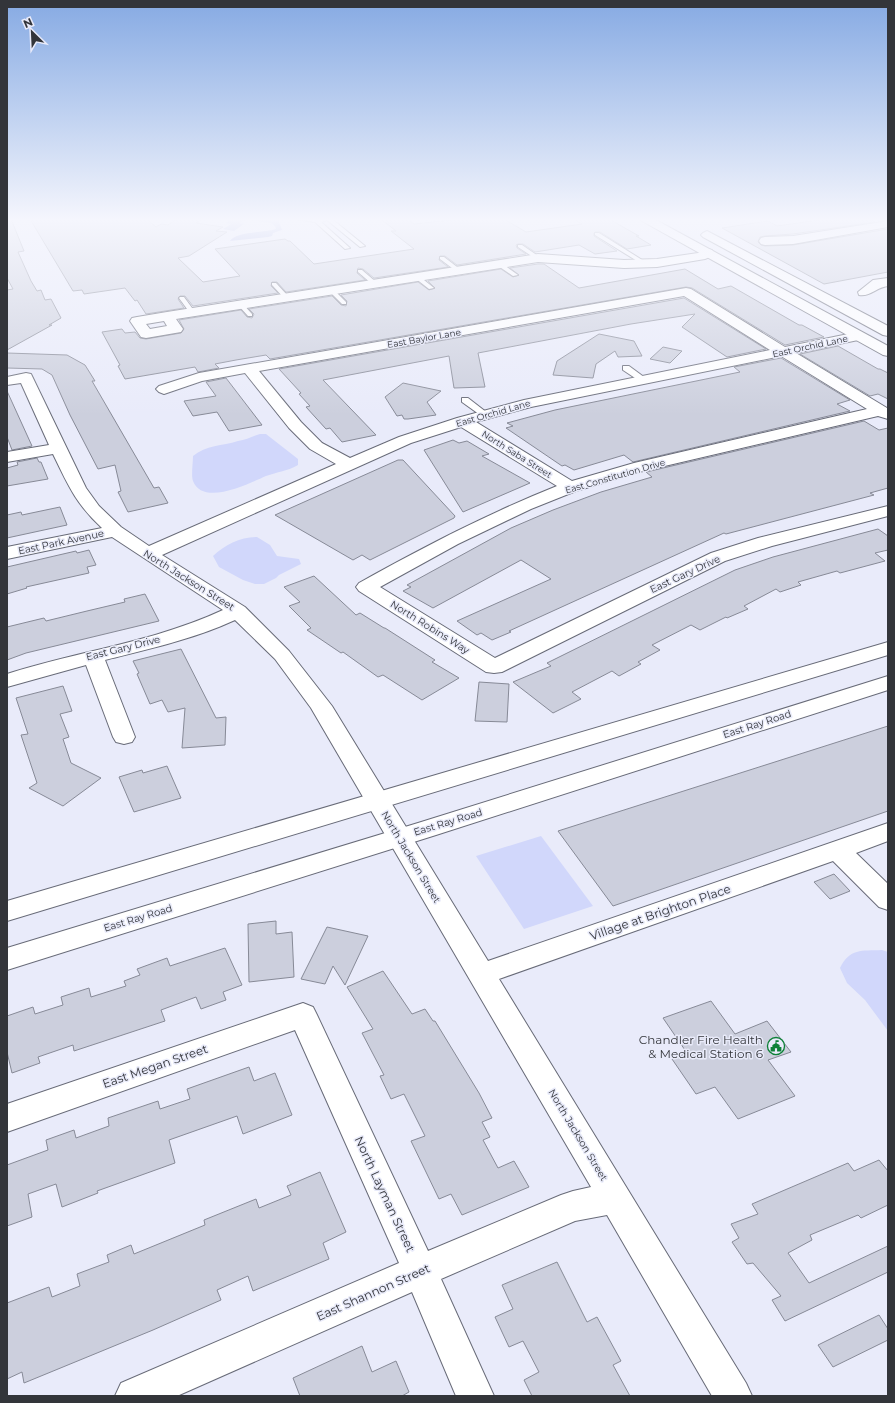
<svg xmlns="http://www.w3.org/2000/svg" width="895" height="1403" font-family="Montserrat,sans-serif">
	<style>
		.green { fill: #d1d7fb }
		.water { fill: #939cdc }
		.building { fill: #cccfdd; stroke: #878a97 }
		.lines { fill: none; stroke-linecap: round; stroke-linejoin: round }
		.lane-casing { stroke: #686b78; stroke-width: 2 }
		.street-casing { stroke: #686b78; stroke-width: 2 }
		.secondary-casing { stroke: #686b78; stroke-width: 2 }
		.primary-casing { stroke: #686b78; stroke-width: 2 }
		.lane { fill: #fff; fill-rule: evenodd }
		.street { fill: #fff; fill-rule: evenodd }
		.secondary { fill: #fff; fill-rule: evenodd }
		.primary { fill: #fff; fill-rule: evenodd }
		.labels { text-anchor: middle; dominant-baseline: central; stroke-width: 3; stroke-linejoin: round; paint-order: stroke }
		.far-street-label { font-size: 9px; fill: #33353a; stroke: #e9ebfa }
		.street-label { font-size: 10px; fill: #33353a; stroke: #e9ebfa }
		.near-street-label { font-size: 12px; fill: #33353a; stroke: #e9ebfa }
		.near-poi-label { font-size: 12px; fill: #33353a; stroke: #e9ebfa; text-anchor: end }
	</style>
	<rect width="100%" height="100%" fill="#e9ebfa"/>
	<g class="green">
		<path d="M260 434H266L298 459V465C288 471 277 472 266 476 250 483 203 507 193 481 191 475 193 463 193 456 206 445 222 446 238 441 246 440 252 436 260 434Z"/>
		<path d="M257 537 270 545 277 556 299 559 301 564 279 575 276 578 264 584H255L243 580 219 567 213 556C225 545 240 537 257 537Z"/>
		<path d="M541 836 593 906 524 929 476 856Z"/>
		<path d="M882 950 888 952V1031L865 1000 847 983 840 968C850 948 861 951 882 950Z"/>
	</g>
	<g class="water">
		<path d="M232 219 245 220 240 223 244 224 234 231 223 229 231 224 225 223Z"/>
		<path d="M242 219H278L282 230 273 233 272 236 268 237 230 241C236 231 265 233 276 229L275 226 271 223Z"/>
	</g>
	<g class="building">
		<path d="M7 219H11L24 251 18 252 31 281 37 291 41 290 45 300 51 299 61 318 49 325H52L7 350V290L13 289 7 278Z"/>
		<path d="M30 219H147L156 227 161 224 168 225 177 219H202L196 223 223 227 216 231 227 232 189 256 178 258 203 282 240 276 215 249 285 239 288 241H290L314 264 414 249 391 231H396L381 219H407L414 224 462 219H504L526 232 582 224 574 219H609L639 236H636L651 245 627 249 600 232H595L594 233V236L617 251 595 254 579 245 535 252 523 244H518L516 245 517 248 526 254 457 265 445 256H440L439 260 448 267 374 278 363 269 358 268 357 273 365 280 286 292 277 282H272L271 286 278 293 193 306 185 296H180L178 299 184 308 146 314 137 300 135 301 125 288 84 294 82 290 73 291Z"/>
		<path d="M826 219 832 221 846 219H869L875 222 793 234 765 236 760 237 758 242 761 245 765 246 793 245 888 229V272L824 284 722 228 768 221 777 226Z"/>
		<path d="M538 264H544L579 288 685 269 718 289 731 286 799 325H802L824 337 785 345 692 288 686 287 270 359 266 355 236 360 215 364 219 368 198 372 195 367 125 379 118 366 120 365 102 332 122 329 125 333 135 332 140 338 146 339 181 333 184 329 179 320 241 310 247 317 252 318 254 314 249 309 332 296 341 305 346 306 347 301 341 295 418 282 429 290 435 288 428 281 501 269 513 277 519 275 510 268Z"/>
		<path d="M684 298 766 349 727 357 682 327 695 314 631 324 478 353 485 387 454 388 449 356 323 380 376 435 342 442 330 428 326 429 306 407 310 406 299 394 301 393 279 369Z"/>
		<path d="M599 334 634 341 642 356 618 357 615 351 596 364 593 378 553 375 557 361Z"/>
		<path d="M838 346 878 369H880L888 373V399L878 394 870 396 800 354Z"/>
		<path d="M663 347 682 351 670 363 650 359Z"/>
		<path d="M7 353 67 355 85 365 95 381H92L154 488 159 487 168 503 128 512 118 492 121 491 115 465 98 469 70 415 52 375 42 369 7 368Z"/>
		<path d="M781 358 850 400 837 404 850 411 633 462 624 455 574 470 565 465 562 466 506 428 513 426 507 423 555 410 740 372 734 367Z"/>
		<path d="M226 378 262 425 229 431 217 412 193 416 184 401 216 396 206 382Z"/>
		<path d="M403 383 441 391 427 402 436 415 408 419H404L402 415 397 416 385 397Z"/>
		<path d="M7 391 32 446 12 450 7 437Z"/>
		<path d="M864 421 879 430 888 428V488L870 493 874 495 726 534 724 533 509 631 511 632 492 640 481 633 477 635 457 621 551 579 521 560 433 608 403 591 411 587 407 585 511 528 553 510 601 492 652 477 646 472Z"/>
		<path d="M453 440 459 443 467 441 489 454 482 456 530 483 463 512 424 450Z"/>
		<path d="M37 458 39 462H41L48 479 7 486V468L18 465 17 462Z"/>
		<path d="M398 460H403L455 516 454 518 370 560 362 555 353 560 275 515Z"/>
		<path d="M60 507 67 525 7 538V515L21 512 22 515Z"/>
		<path d="M878 529 888 536V550L875 553 885 561 840 573 837 571 798 582 801 585 780 592 776 589 744 606 748 609 727 618 726 617 700 630 691 625 652 645 660 650 638 662 641 664 619 676 612 671 572 692 581 699 553 713 513 682 551 666 547 663 735 570 773 557Z"/>
		<path d="M89 550 96 565 87 567 89 573 26 587 27 588 7 594V567L76 551 77 553Z"/>
		<path d="M314 576 356 615 360 613 384 628H385L435 660 432 662 459 678 422 700 383 675 378 677 343 652 341 653 307 630 311 628 289 606 300 602 284 587Z"/>
		<path d="M145 594 159 621 26 653 7 660V627L44 618 46 621 87 611 125 602 124 599Z"/>
		<path d="M181 649 216 718 226 717 225 745 182 748 185 708 168 712 162 700 150 704 137 674 139 673 133 661Z"/>
		<path d="M479 682 509 684 507 722 475 721Z"/>
		<path d="M63 686 72 711 60 714 69 737 63 739 71 763 101 778 63 806 29 788 37 783 21 735 28 734 16 698Z"/>
		<path d="M888 726V811L613 906 558 831Z"/>
		<path d="M167 766 181 798 134 812 119 777 142 770 143 773Z"/>
		<path d="M834 874 850 891 830 899 814 882Z"/>
		<path d="M276 921V934L292 932 294 977 249 982 248 924Z"/>
		<path d="M327 927 368 936 345 985 333 966 325 984 301 979Z"/>
		<path d="M225 948 242 985 223 992 226 1000 201 1009 196 997 161 1010 165 1021 74 1051 73 1045 38 1057 40 1063 12 1073 7 1052V1016L33 1007 35 1014 63 1005 61 997 89 988 91 997 126 986 124 981 140 975 137 969 167 958 170 966Z"/>
		<path d="M383 971 412 1014 425 1009 433 1021H435L479 1093 492 1118 482 1122 490 1137 483 1140 498 1168 514 1161 529 1187 462 1215 451 1194 439 1199 411 1141 425 1136 404 1094 391 1099 380 1076 384 1075 362 1033 373 1029 347 987Z"/>
		<path d="M711 1001 735 1034 767 1021 791 1052 768 1060 795 1096 738 1119 715 1087 696 1094 672 1059 687 1053 663 1018Z"/>
		<path d="M249 1067 254 1081 275 1073 292 1115 243 1134 237 1116 169 1140 175 1163 97 1191 98 1193 62 1207 56 1184 28 1194 32 1217 7 1226V1165L48 1150 46 1140 74 1130 76 1138 109 1126 108 1118 158 1101 160 1109 190 1099 187 1089Z"/>
		<path d="M879 1160 888 1171V1205L861 1218 858 1215 810 1235 812 1240 788 1253 809 1283 888 1246V1272L785 1321 772 1300 781 1296 753 1263 747 1264 732 1242 739 1238 731 1224 758 1214 752 1204 848 1163 854 1171Z"/>
		<path d="M320 1172 346 1232 323 1243 329 1259 253 1291 248 1276 217 1290 221 1300 153 1330 24 1383 22 1372 7 1379V1303L49 1287 52 1297 80 1286 77 1274 109 1262 107 1255 131 1245 134 1254 205 1225 204 1220 256 1199 259 1208 291 1195 287 1186Z"/>
		<path d="M557 1262 587 1322 597 1317 621 1361 613 1365 630 1396H532L524 1380 539 1372 523 1341 509 1347 495 1317 513 1309 502 1285Z"/>
		<path d="M879 1315 888 1329V1340L833 1367 818 1345Z"/>
		<path d="M362 1346 372 1372 396 1361 409 1392 402 1396H300L293 1378Z"/>
	</g>
	<g class="lines">
		<g class="lane-casing">
			<g id="lane">
				<path d="M296 219H332L365 246 360 247 327 220 321 222 350 248 345 249 315 222Z"/>
				<path d="M595 233H599L647 263 642 264 595 235Z"/>
				<path d="M518 245H522L541 258 536 259 518 247Z"/>
				<path d="M440 257H444L461 270 456 271 440 259Z"/>
				<path d="M497 263H501L518 275 513 276 497 265Z"/>
				<path d="M358 270H362L376 282V284H372L358 272Z"/>
				<path d="M415 276H419L434 288 429 289 415 278Z"/>
				<path d="M272 283H276L288 296V298H284L272 285Z"/>
				<path d="M329 289H333L346 302V304H342L329 291Z"/>
				<path d="M180 297H184L195 312 194 313H190L179 298Z"/>
				<path d="M238 303H242L252 314V316H248L238 305Z"/>
				<path d="M623 366H629L648 380 647 382H641L623 370Z"/>
				<path d="M462 398H468L490 415 486 417H483L462 402Z"/>
			</g>
		</g>
		<g class="street-casing">
			<g id="street">
				<path d="M888 221V227L793 244 765 245 761 244 759 241 761 238 765 237 793 236Z"/>
				<path d="M708 249 712 250 714 253 712 256 705 259 657 267 624 268 538 262 176 319 183 329 181 332 146 338 141 337 130 321 132 318 137 317 167 312 538 254 624 260 657 259 698 253ZM164 321 167 326 150 329 146 324Z"/>
				<path d="M888 278V286C877 287 870 297 859 295L858 292 873 280Z"/>
				<path d="M686 288 691 289 785 347 858 332 863 333 865 336 863 339 796 353 887 408 888 409V419L878 416 639 472 576 491 531 509 458 544 380 587 495 658 711 553 758 538 888 506V516L772 546 725 561 502 672 494 673 486 672 359 591 356 587 359 583C424 547 487 514 557 486L461 427 411 443 162 555 245 607 289 651 332 706 488 961 888 823V841L856 853 888 884V910L879 907 833 861 499 979 746 1383 752 1396H712L607 1215 575 1221 441 1279 494 1396H456L412 1292 177 1396H115L121 1383 399 1263 295 1030 7 1132V1104L303 1003 313 1007 317 1015 428 1251 561 1195 573 1191 591 1187 311 708 275 659 235 620C194 639 149 649 105 660L135 737 132 742 124 744 116 742 113 737 86 665 7 687V674C79 651 154 642 223 610L112 537 7 559V547L102 528C76 504 68 485 53 454L7 462V452L49 445 21 383 7 385V377L26 373 31 374 86 488 99 506 121 527 149 546 336 464 310 449 289 428 245 373 202 381 164 394 159 392 156 389 159 386 199 373ZM684 296 770 350 524 400 457 418 399 437 350 458 322 443 301 422 259 371ZM781 356 867 409 634 463 572 481 476 422 531 407Z"/>
			</g>
		</g>
		<g class="secondary-casing">
			<g id="secondary">
				<path d="M640 219H654L888 346V356L883 355 642 221Z"/>
				<path d="M707 231 888 326V336L883 335 703 237 701 235 703 233Z"/>
			</g>
		</g>
		<g class="primary-casing">
			<g id="primary">
				<path d="M888 642V655L7 921V901Z"/>
				<path d="M888 676V690L436 835 7 970V948L418 823Z"/>
			</g>
		</g>
		<use href="#lane" class="lane"/>
		<use href="#street" class="street"/>
		<use href="#secondary" class="secondary"/>
		<use href="#primary" class="primary"/>
	</g>
	<linearGradient id="sky" x2="0" y2="1"><stop stop-color="#86aae3"/><stop offset="0.53" stop-color="#f5f6fd"/><stop offset="1" stop-color="#f5f6fd" stop-opacity="0"/></linearGradient>
	<rect width="895" height="415" fill="url(#sky)"/>
	<defs>
		<g id="civic-ring" transform="scale(0.9)"><circle r="9.5" fill="#e9ebfa" stroke="#0e8138" stroke-width="1.5"/><path d="M-.6-6.5H3V-4.5H.6V-3L4-1V1h2V6H-6V1h2V-1L-.6-3ZM-1.2 2.5V6h2.4V2.5Z" fill="#0e8138"/></g>
	</defs>
	<g fill-rule="evenodd">
		<use href="#civic-ring" x="776" y="1046"/>
	</g>
	<g class="labels">
		<g class="far-street-label">
			<text transform="translate(424 338) rotate(-10)">East Baylor Lane</text>
			<text transform="translate(810 346) rotate(-12)">East Orchid Lane</text>
			<text transform="translate(493 413) rotate(-16)">East Orchid Lane</text>
			<text transform="translate(517 454) rotate(32)">North Saba Street</text>
			<text transform="translate(615 476) rotate(-16)">East Constitution Drive</text>
		</g>
		<g class="street-label">
			<text transform="translate(61 542) rotate(-12)">East Park Avenue</text>
			<text transform="translate(685 574) rotate(-25)">East Gary Drive</text>
			<text transform="translate(189 580) rotate(32)">North Jackson Street</text>
			<text transform="translate(430 627) rotate(32)">North Robins Way</text>
			<text transform="translate(123 648) rotate(-14)">East Gary Drive</text>
			<text transform="translate(757 724) rotate(-18)">East Ray Road</text>
			<text transform="translate(448 822) rotate(-17)">East Ray Road</text>
			<text transform="translate(411 857) rotate(59)">North Jackson Street</text>
			<text transform="translate(138 918) rotate(-17)">East Ray Road</text>
			<text transform="translate(578 1135) rotate(59)">North Jackson Street</text>
		</g>
		<g class="near-street-label">
			<text transform="translate(660 912) rotate(-19)">Village at Brighton Place</text>
			<text transform="translate(155 1066) rotate(-19)">East Megan Street</text>
			<text transform="translate(385 1194) rotate(65)">North Layman Street</text>
			<text transform="translate(373 1292) rotate(-24)">East Shannon Street</text>
		</g>
		<g class="near-poi-label">
			<text x="763" y="1039">Chandler Fire Health<tspan x="763" dy="14">&amp; Medical Station 6</tspan></text>
		</g>
	</g>
	<rect width="895" height="1403" fill="none" stroke="#33353a" stroke-width="16"/>
	<g transform="translate(32 32) rotate(336)" stroke="#e9ebfa" stroke-width="3" paint-order="stroke">
	<path d="M0-3L7 15L0 10L-7 15Z" fill="#33353a"/>
	<text y="-6" font-size="11" font-weight="bold" text-anchor="middle" fill="#33353a">N</text>
	</g>
</svg>
